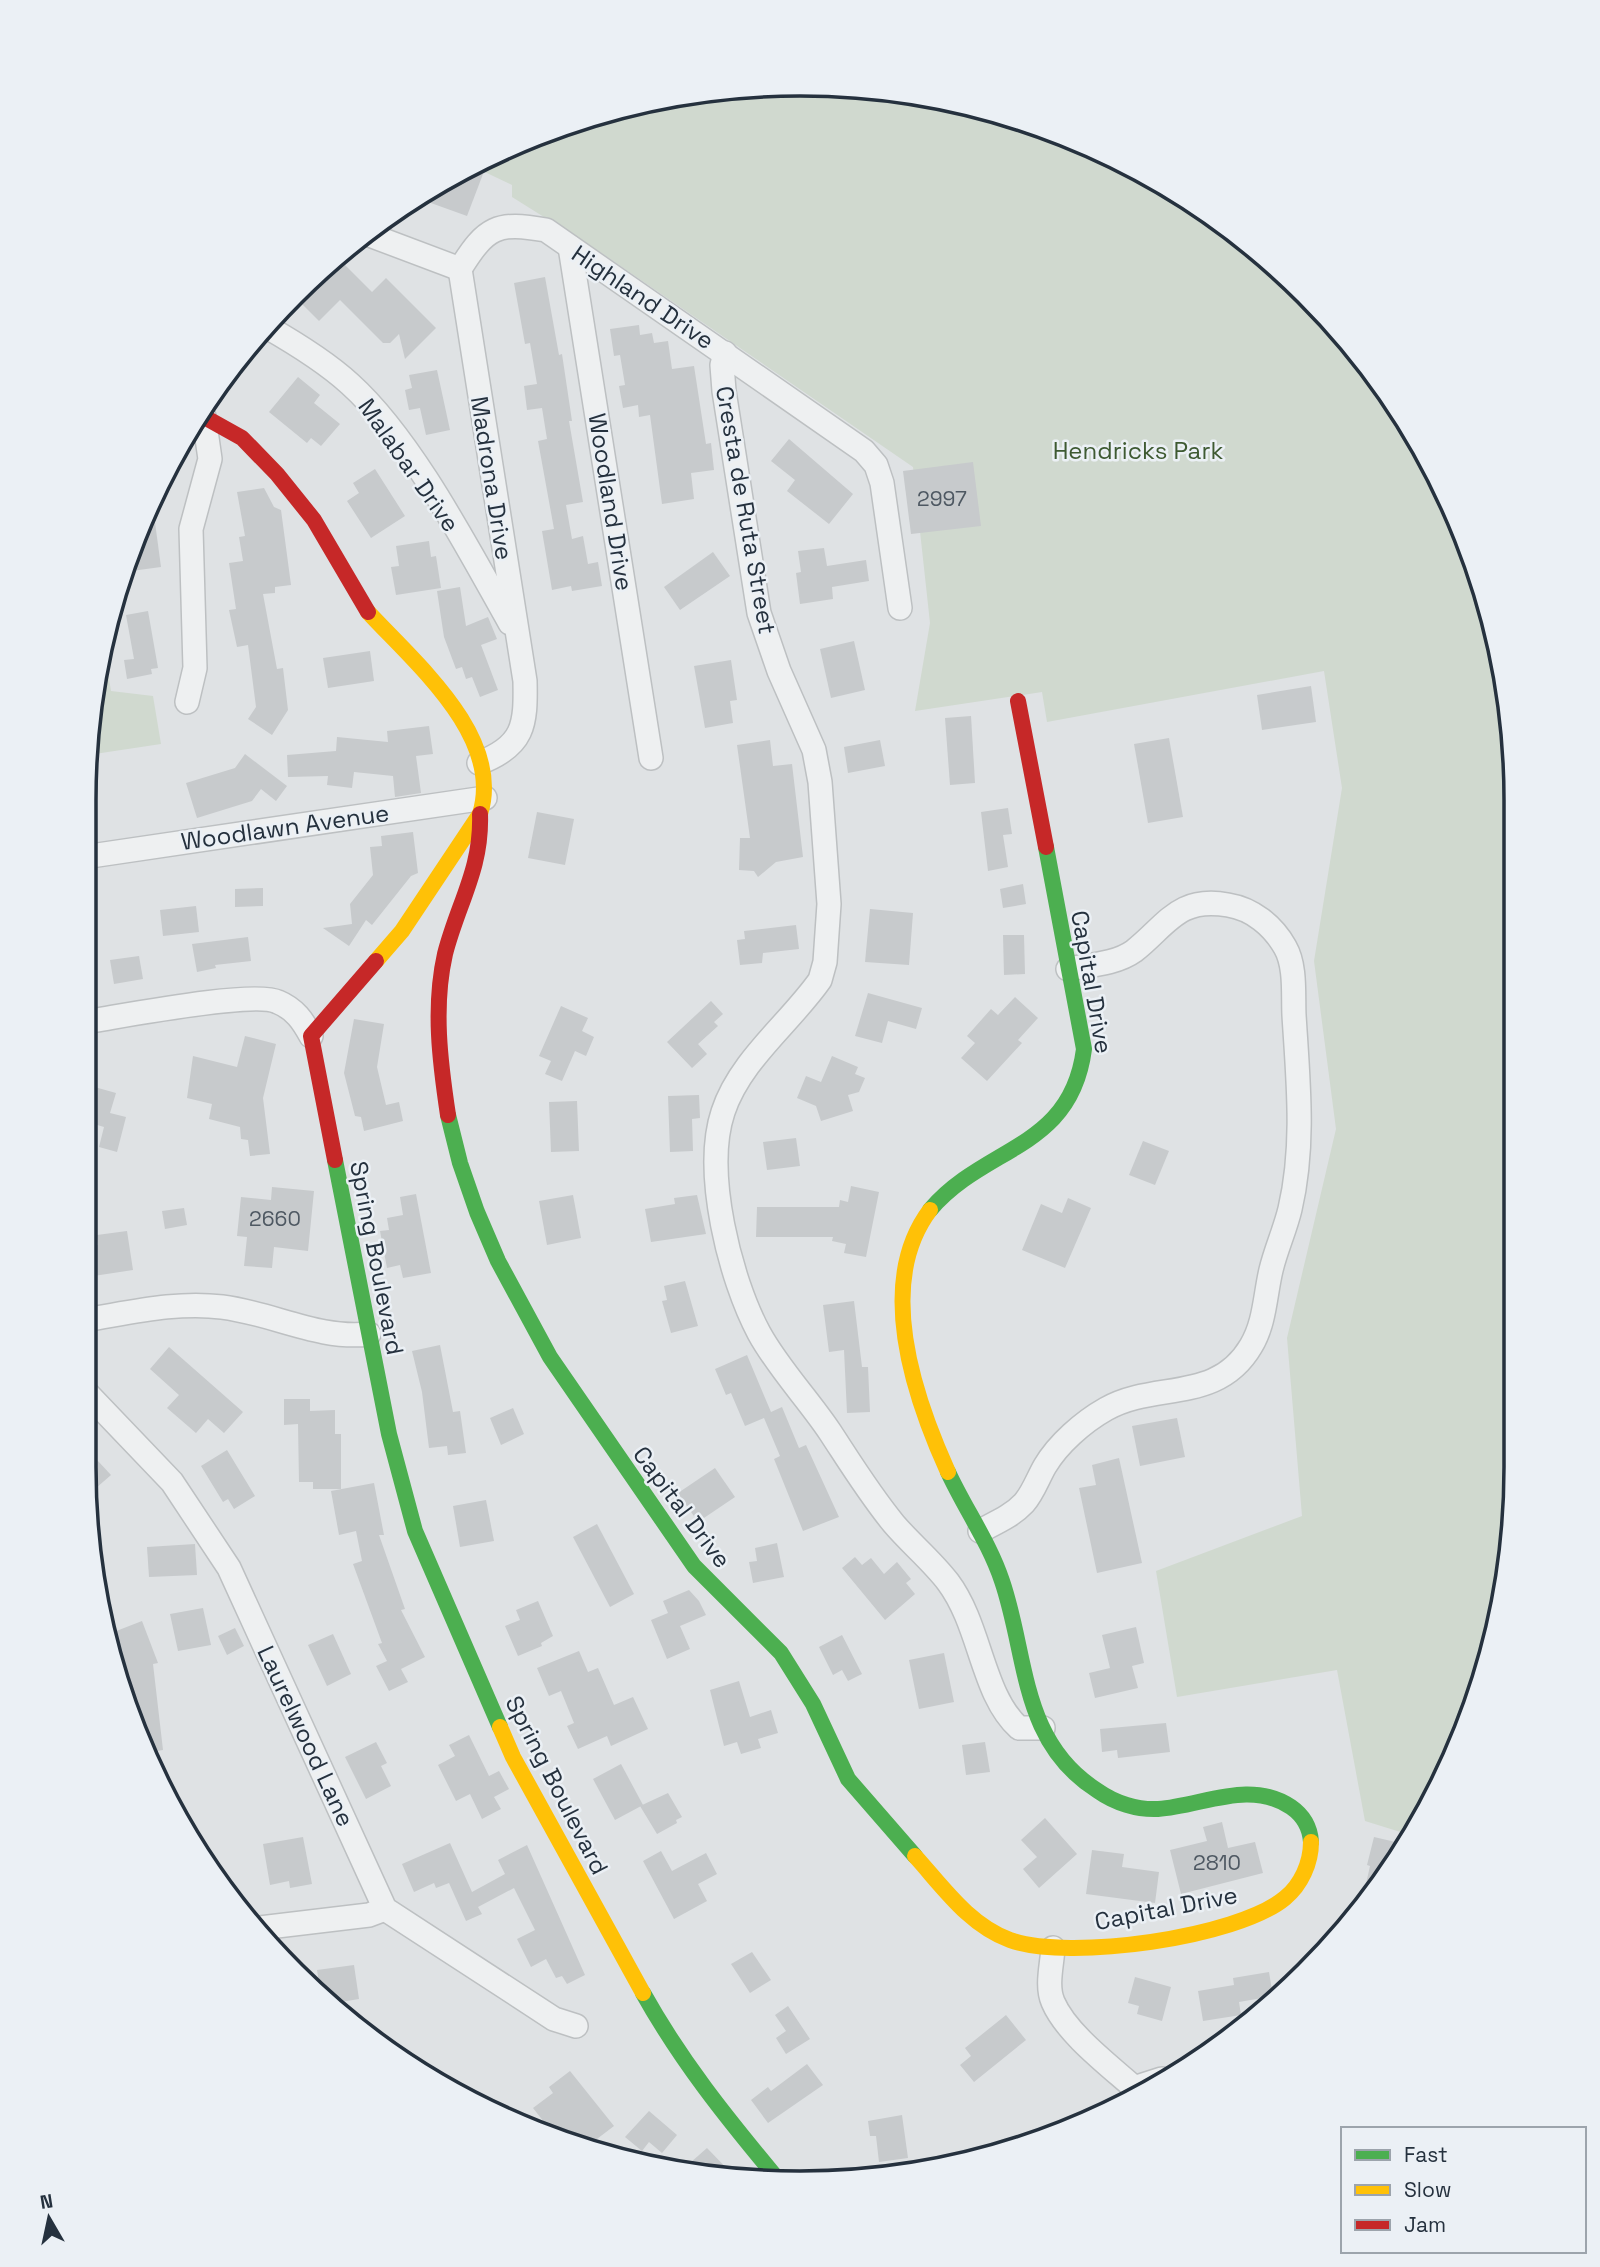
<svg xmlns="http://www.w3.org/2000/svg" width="1600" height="2267" font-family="'Space Grotesk',sans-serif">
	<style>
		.green { fill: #d0d9cf }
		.building { fill: #c7cacc }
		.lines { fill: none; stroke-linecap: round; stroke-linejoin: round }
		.street-casing { stroke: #bdc0c2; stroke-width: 26 }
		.street { stroke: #eef0f1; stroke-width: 23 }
		.fast { stroke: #4caf50; stroke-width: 16 }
		.slow { stroke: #ffc107; stroke-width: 16 }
		.jam { stroke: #c62828; stroke-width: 16 }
		.labels { text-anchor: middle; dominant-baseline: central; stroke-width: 5; stroke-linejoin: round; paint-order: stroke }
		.number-label { font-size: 21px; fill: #4e5862 }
		.street-label { font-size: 24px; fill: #25313e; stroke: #ebf0f5 }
		.park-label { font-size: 24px; fill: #3e5a32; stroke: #ebf0f5 }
		.rim { fill: none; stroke: #25313e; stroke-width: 3.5 }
	</style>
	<rect width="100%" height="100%" fill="#dfe2e4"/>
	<g class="green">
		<path d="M846 86 985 108 1116 158 1236 232 1338 328 1442 484 1491 614 1510 706 1514 1513 1492 1652 1442 1783 1410 1835 1365 1821 1337 1670 1177 1697 1156 1571 1302 1516 1287 1338 1336 1129 1314 961 1342 788 1324 671 1047 722 1042 692 915 711 930 623 913 467 603 254 512 197V185L472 166 569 122 706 90Z"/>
		<path d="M103 642 111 691 153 696 161 744 88 755 98 660Z"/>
	</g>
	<g class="building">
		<path d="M467 169 483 174 467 216 417 198 442 180Z"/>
		<path d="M336 256 372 292 386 278 436 328 405 359 399 334 390 343H383L340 300 319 321 295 297Z"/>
		<path d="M545 277 559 355 562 354 572 421H569L583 502 566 505 572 539 583 536 588 564 598 562 602 586 572 591 571 586 552 590 542 531 554 529 538 441 547 439 542 408 527 410 524 386 537 384 530 343 525 344 514 283Z"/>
		<path d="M639 325 640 335 652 333 654 343 668 341 672 369 694 366 706 444 711 443 714 470 691 473 694 499 662 504 650 415 639 417 638 405 623 408 619 386 625 385 620 355 614 356 610 329Z"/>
		<path d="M437 370 450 430 426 435 420 408 409 410 405 390 412 388 409 375Z"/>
		<path d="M298 377 320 395 314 403 340 424 321 446 311 438 307 443 269 412Z"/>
		<path d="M789 439 853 494 829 524 787 491 795 480 771 461Z"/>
		<path d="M973 462 981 526 911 534 903 471Z"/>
		<path d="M375 469 405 516 371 538 347 501 359 493 353 483Z"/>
		<path d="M264 488 274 507 281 510 291 585 275 587V593L263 594 277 669 283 668 288 710 272 735 248 719 256 707 248 645 237 647 229 610 236 609 229 563 243 561 239 537 245 536 237 492Z"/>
		<path d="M152 500 161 567 124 572 138 526Z"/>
		<path d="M429 541 431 557 436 556 441 588 396 595 391 567 399 566 396 546Z"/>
		<path d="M824 548 827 566 866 560 869 581 832 587 833 599 800 604 796 573 801 572 798 551Z"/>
		<path d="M713 552 730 576 680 610 664 587Z"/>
		<path d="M460 587 466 626 488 617 497 639 481 645 498 690 480 697 472 677 466 679 462 667 456 669 444 637 437 591Z"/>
		<path d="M148 611 158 668 151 669 152 674 127 679 124 660 134 659 126 615Z"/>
		<path d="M854 641 865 690 831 698 820 649Z"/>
		<path d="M370 651 374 681 328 688 323 658Z"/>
		<path d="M731 660 737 700 730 701 733 723 705 728 694 666Z"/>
		<path d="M1311 686 1316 722 1262 730 1257 695Z"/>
		<path d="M971 716 975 783 950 785 945 718Z"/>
		<path d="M429 726 433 754 416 756 421 793 395 797 393 776 354 772 352 788 327 785 328 776 288 777 287 755 336 751 337 737 388 742 387 731Z"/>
		<path d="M1169 738 1183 817 1148 823 1134 744Z"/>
		<path d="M770 740 773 766 792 764 803 857 776 862 758 877 754 871 739 870 740 838H750L737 745Z"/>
		<path d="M880 740 885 766 848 773 844 747Z"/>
		<path d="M245 754 287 786 276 801 261 789 252 801 197 818 186 783 235 768Z"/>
		<path d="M1008 808 1012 834 1003 835 1008 867 988 871 981 812Z"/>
		<path d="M537 812 574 819 565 865 528 858Z"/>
		<path d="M413 832 418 873 411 876 372 925 366 920 349 946 323 928 352 924 350 904 373 875 370 847 382 846 381 836Z"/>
		<path d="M1023 884 1026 904 1003 908 1000 889Z"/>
		<path d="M263 888V906L235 907V889Z"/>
		<path d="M196 906 199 932 163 936 160 910Z"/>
		<path d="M870 909 913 913 909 965 865 962Z"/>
		<path d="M796 925 799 949 763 953 762 963 740 965 737 940 745 939 744 931Z"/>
		<path d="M1003 935H1024L1025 974 1004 975Z"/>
		<path d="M248 937 251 961 215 965 216 968 197 972 192 944Z"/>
		<path d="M139 956 143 979 114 984 110 960Z"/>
		<path d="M868 993 922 1008 916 1029 888 1021 882 1043 855 1036Z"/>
		<path d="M1015 997 1038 1018 1018 1040 1022 1043 987 1081 961 1058 975 1043 967 1036 991 1009 998 1015Z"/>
		<path d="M711 1001 723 1014 714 1022 718 1026 698 1044 707 1054 692 1068 667 1042Z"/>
		<path d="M561 1006 588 1018 582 1031 594 1037 586 1056 575 1051 562 1081 545 1074 551 1061 539 1056Z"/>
		<path d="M354 1019 384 1024 377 1067 386 1105 399 1102 403 1121 364 1131 361 1117 355 1116 344 1073Z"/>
		<path d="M245 1036 276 1044 263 1098 270 1154 250 1156 248 1140 241 1139 240 1127 209 1119 212 1104 187 1098 193 1056 237 1067Z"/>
		<path d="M832 1056 858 1067 855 1074 865 1078 859 1092 848 1095 853 1111 821 1121 816 1106 797 1098 806 1076 821 1082Z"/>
		<path d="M91 1086 116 1093 110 1113 126 1117 117 1152 99 1147 104 1127 84 1121Z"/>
		<path d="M699 1095 700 1118 692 1119 693 1151 670 1152 668 1096Z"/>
		<path d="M577 1101 579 1151 551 1152 549 1102Z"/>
		<path d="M796 1138 800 1166 767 1170 763 1142Z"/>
		<path d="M1143 1141 1169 1151 1155 1185 1129 1175Z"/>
		<path d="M851 1186 879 1192 866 1257 844 1253 846 1244 832 1241 833 1237H756L757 1207H839L840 1200 848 1202Z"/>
		<path d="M272 1187 314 1191 308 1251 274 1247 272 1268 244 1266 247 1237 237 1236 241 1197 271 1200Z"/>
		<path d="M416 1194 431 1273 403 1278 400 1265 387 1268 380 1231 389 1230 387 1218 403 1215 400 1197Z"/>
		<path d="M573 1195 581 1238 547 1245 539 1201Z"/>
		<path d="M697 1195 706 1234 651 1242 645 1209 675 1204 674 1198Z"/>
		<path d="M1068 1198 1091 1208 1065 1268 1022 1250 1041 1204 1062 1213Z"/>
		<path d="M184 1208 187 1225 165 1229 162 1211Z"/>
		<path d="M127 1231 133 1270 87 1277 84 1247 98 1245 97 1235Z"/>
		<path d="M685 1281 698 1326 671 1333 662 1301 667 1300 664 1286Z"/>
		<path d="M854 1301 862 1367H868L870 1412 847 1413 844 1350 829 1352 823 1305Z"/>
		<path d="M440 1345 453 1412 460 1411 466 1453 448 1455 447 1446 429 1448 422 1392 412 1351Z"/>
		<path d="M169 1347 243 1412 224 1433 208 1419 196 1433 167 1408 179 1395 150 1369Z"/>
		<path d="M747 1355 771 1412 782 1407 799 1448 806 1445 839 1517 803 1531 774 1459 780 1456 764 1418 745 1426 731 1393 726 1395 715 1369Z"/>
		<path d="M284 1399H310V1411L335 1410V1434H341V1489H313V1482H299L298 1424 284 1425Z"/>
		<path d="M513 1408 524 1434 501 1445 490 1418Z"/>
		<path d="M1177 1418 1185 1457 1140 1466 1132 1426Z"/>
		<path d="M84 1446 111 1475 88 1495 84 1467Z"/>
		<path d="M227 1450 255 1496 234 1509 228 1499 223 1502 201 1466Z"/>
		<path d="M1119 1458 1142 1563 1097 1573 1079 1488 1096 1485 1092 1465Z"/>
		<path d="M715 1468 735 1497 698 1522 678 1493Z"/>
		<path d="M374 1483 384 1535H379L405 1609 401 1610 425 1657 401 1669 408 1682 389 1691 376 1666 387 1661 378 1644 382 1643 353 1564 362 1561 356 1531 339 1535 331 1491Z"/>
		<path d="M486 1500 494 1541 460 1547 453 1506Z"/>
		<path d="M597 1524 634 1594 610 1607 573 1537Z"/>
		<path d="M777 1543 784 1577 753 1583 749 1562 757 1561 755 1548Z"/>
		<path d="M195 1544 197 1575 149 1577 147 1547Z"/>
		<path d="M855 1557 862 1565 871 1558 884 1574 897 1562 911 1579 906 1583 915 1594 885 1620 842 1568Z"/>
		<path d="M689 1590 699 1601 706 1615 680 1626 690 1649 667 1659 651 1620 668 1613 663 1601Z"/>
		<path d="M538 1601 553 1636 541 1643 542 1646 518 1656 505 1626 520 1620 516 1610Z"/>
		<path d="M203 1608 211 1645 178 1651 170 1614Z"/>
		<path d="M142 1621 158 1663 153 1664 163 1750 145 1753 122 1692 119 1670 115 1671 108 1653 106 1635Z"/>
		<path d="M1136 1627 1144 1663 1132 1666 1138 1688 1095 1698 1089 1673 1110 1668 1102 1635Z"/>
		<path d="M235 1628 244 1646 227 1655 218 1636Z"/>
		<path d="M333 1634 351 1674 327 1686 308 1645Z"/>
		<path d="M842 1635 862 1674 848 1681 842 1670 833 1675 819 1647Z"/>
		<path d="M579 1651 588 1672 598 1668 614 1705 633 1697 648 1729 611 1746 607 1736 578 1749 567 1726 574 1723 561 1691 549 1696 537 1668Z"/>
		<path d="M944 1653 954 1702 919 1709 909 1660Z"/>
		<path d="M739 1681 750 1717 771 1710 778 1733 758 1739 761 1748 741 1754 737 1742 724 1746 710 1690Z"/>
		<path d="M1166 1723 1170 1752 1118 1758 1117 1750 1102 1752 1100 1729Z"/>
		<path d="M469 1735 489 1776 499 1771 509 1789 494 1797 501 1809 482 1819 470 1794 456 1801 438 1765 455 1756 449 1745Z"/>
		<path d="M376 1742 387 1763 381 1766 391 1786 366 1799 345 1757Z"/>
		<path d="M985 1742 990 1772 966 1775 962 1745Z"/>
		<path d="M621 1764 643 1805 615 1820 593 1779Z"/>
		<path d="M668 1793 682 1817 676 1820 677 1823 657 1834 640 1806Z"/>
		<path d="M1045 1818 1077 1854 1039 1888 1023 1869 1037 1857 1021 1840Z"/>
		<path d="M1222 1822 1228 1848 1255 1842 1263 1873 1181 1894 1170 1850 1207 1841 1203 1827Z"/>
		<path d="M303 1837 312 1884 290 1888 289 1881 270 1885 263 1844Z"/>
		<path d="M1374 1837 1404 1844 1360 1911 1370 1866 1367 1865Z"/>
		<path d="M450 1843 472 1892 505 1874 498 1860 527 1845 585 1975 567 1984 562 1976 556 1978 546 1959 531 1967 517 1939 535 1930 514 1888 478 1907 482 1914 466 1921 449 1883 436 1888 434 1883 414 1892 402 1864Z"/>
		<path d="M1092 1850 1124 1854 1122 1867 1159 1872 1155 1903 1086 1894Z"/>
		<path d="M661 1851 672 1871 706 1853 717 1874 698 1884 707 1901 674 1919 643 1861Z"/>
		<path d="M752 1952 771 1980 750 1993 731 1964Z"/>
		<path d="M354 1965 359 1999 329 2004 327 1988 320 1989 317 1970Z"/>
		<path d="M1269 1972 1273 1996 1239 2002 1241 2015 1203 2021 1198 1991 1234 1985 1233 1978Z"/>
		<path d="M1135 1977 1171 1987 1162 2021 1137 2014 1139 2006 1128 2003Z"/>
		<path d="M788 2006 810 2039 786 2054 776 2038 786 2031 775 2015Z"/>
		<path d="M1006 2015 1026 2040 974 2082 960 2065 971 2056 965 2048Z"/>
		<path d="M807 2064 823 2085 768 2123 751 2100 768 2087 771 2091Z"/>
		<path d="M570 2071 614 2126 589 2145 555 2136 533 2108 553 2093 549 2087Z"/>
		<path d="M649 2111 677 2135 662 2153 649 2142 642 2151 625 2137Z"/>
		<path d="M902 2115 908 2158 879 2162 876 2136H870L868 2121Z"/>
		<path d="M707 2148 735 2177H707L682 2170Z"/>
	</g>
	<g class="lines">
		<g class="street-casing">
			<g id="street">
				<path d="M367 234 460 269"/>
				<path d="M570 247 651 758"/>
				<path d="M460 269C486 227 497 221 546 230L864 451 876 465 882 483 900 608"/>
				<path d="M460 269 525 681C526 725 524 746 479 763"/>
				<path d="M267 327C295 343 326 362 350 384 412 440 468 549 510 623"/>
				<path d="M725 353 722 365 724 391 759 613 779 671 814 750 820 782 829 904 825 962 820 980C790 1023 740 1060 723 1112 703 1172 730 1279 759 1333 778 1368 808 1399 830 1432 851 1464 870 1495 894 1524 911 1544 932 1561 948 1582 981 1626 982 1695 1019 1728H1043"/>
				<path d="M187 702 195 668 191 529 210 459 204 417"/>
				<path d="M84 857 485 798"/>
				<path d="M84 1022C118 1017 254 990 278 1002 295 1009 303 1021 311 1036"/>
				<path d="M84 1320C129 1313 176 1301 222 1307 272 1313 319 1340 369 1334"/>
				<path d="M84 1390 172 1482 229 1568 385 1909 554 2019 576 2026"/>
				<path d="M980 1531C995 1523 1012 1516 1024 1503 1033 1493 1038 1478 1045 1466 1058 1444 1083 1422 1106 1409 1155 1381 1217 1404 1251 1346 1265 1323 1265 1295 1271 1270 1276 1249 1285 1230 1290 1209 1305 1145 1298 1080 1294 1015 1293 994 1296 966 1285 947 1273 926 1253 909 1228 905 1178 896 1167 925 1134 951 1116 964 1090 965 1068 969"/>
				<path d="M260 1928 369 1915 385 1909"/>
				<path d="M1053 1948C1052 1965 1046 1986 1053 2002 1067 2035 1114 2069 1140 2093"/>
				<path d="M1134 2088 1162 2079"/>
			</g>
		</g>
		<use href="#street" class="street"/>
		<g class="fast">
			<path d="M448 1115 460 1163 477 1212 498 1261 550 1357 694 1566 781 1653 813 1704 848 1779 915 1856"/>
			<path d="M335 1160 389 1434 415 1531 500 1727"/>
			<path d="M930 1210C985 1145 1071 1150 1084 1049L1046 847"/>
			<path d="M948 1472C965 1509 989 1542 1002 1581 1028 1657 1020 1742 1098 1791 1115 1803 1137 1810 1158 1809 1203 1806 1249 1779 1291 1807 1304 1816 1310 1827 1311 1842"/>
			<path d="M643 1993C681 2061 726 2117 776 2177"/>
		</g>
		<g class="slow">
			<path d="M368 612C415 663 504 737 480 814L402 931 376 961"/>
			<path d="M930 1210C875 1283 914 1397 948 1472"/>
			<path d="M500 1727 513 1757 643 1993"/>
			<path d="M915 1856C943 1887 969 1925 1010 1940 1068 1961 1237 1938 1285 1898 1301 1885 1311 1863 1311 1842"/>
		</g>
		<g class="jam">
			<path d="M199 414 242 438 277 474 314 520 368 612"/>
			<path d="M1018 701 1046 847"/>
			<path d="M448 1115C440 1062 433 1007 445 954 458 903 482 869 480 814"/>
			<path d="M335 1160 311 1036 376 961"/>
		</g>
	</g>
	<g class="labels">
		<g class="number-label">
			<text x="942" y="498">2997</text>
			<text x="275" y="1218">2660</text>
			<text x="1217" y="1862">2810</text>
		</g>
		<g class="street-label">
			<text transform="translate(643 297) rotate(34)">Highland Drive</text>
			<text transform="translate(409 465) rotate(55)">Malabar Drive</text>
			<text transform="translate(492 478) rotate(81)">Madrona Drive</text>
			<text transform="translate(611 502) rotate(81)">Woodland Drive</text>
			<text transform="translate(746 510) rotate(80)">Cresta de Ruta Street</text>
			<text transform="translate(285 827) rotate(-8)">Woodlawn Avenue</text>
			<text transform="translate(1092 982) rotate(80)">Capital Drive</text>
			<text transform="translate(377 1258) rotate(79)">Spring Boulevard</text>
			<text transform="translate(682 1507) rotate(53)">Capital Drive</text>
			<text transform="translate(306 1736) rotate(65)">Laurelwood Lane</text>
			<text transform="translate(557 1785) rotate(63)">Spring Boulevard</text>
			<text transform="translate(1166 1908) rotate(-11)">Capital Drive</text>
		</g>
		<g class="park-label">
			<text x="1138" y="450">Hendricks Park</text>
		</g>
	</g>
	<path d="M0 0H1600V2267H0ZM800 96H800A704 704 0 0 1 1504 800V1467A704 704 0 0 1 800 2171H800A704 704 0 0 1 96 1467V800A704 704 0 0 1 800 96Z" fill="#ebf0f5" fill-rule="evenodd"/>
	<path class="rim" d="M800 96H800A704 704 0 0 1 1504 800V1467A704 704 0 0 1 800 2171H800A704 704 0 0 1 96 1467V800A704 704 0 0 1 800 96Z"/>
	<rect x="1341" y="2127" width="245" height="126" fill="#ebf0f5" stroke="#9ca4ac" stroke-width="2"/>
	<rect x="1355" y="2150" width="35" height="10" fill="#4caf50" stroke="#9ca4ac" stroke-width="2"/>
	<text x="1404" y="2162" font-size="21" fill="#25313e">Fast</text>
	<rect x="1355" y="2185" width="35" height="10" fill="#ffc107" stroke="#9ca4ac" stroke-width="2"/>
	<text x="1404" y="2197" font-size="21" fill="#25313e">Slow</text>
	<rect x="1355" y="2220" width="35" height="10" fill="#c62828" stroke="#9ca4ac" stroke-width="2"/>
	<text x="1404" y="2232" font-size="21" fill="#25313e">Jam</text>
	<g transform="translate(49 2218) rotate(351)" stroke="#ebf0f5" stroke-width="5" paint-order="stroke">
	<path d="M0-5L12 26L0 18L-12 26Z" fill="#25313e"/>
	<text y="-10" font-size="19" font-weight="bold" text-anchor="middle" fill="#25313e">N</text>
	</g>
</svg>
